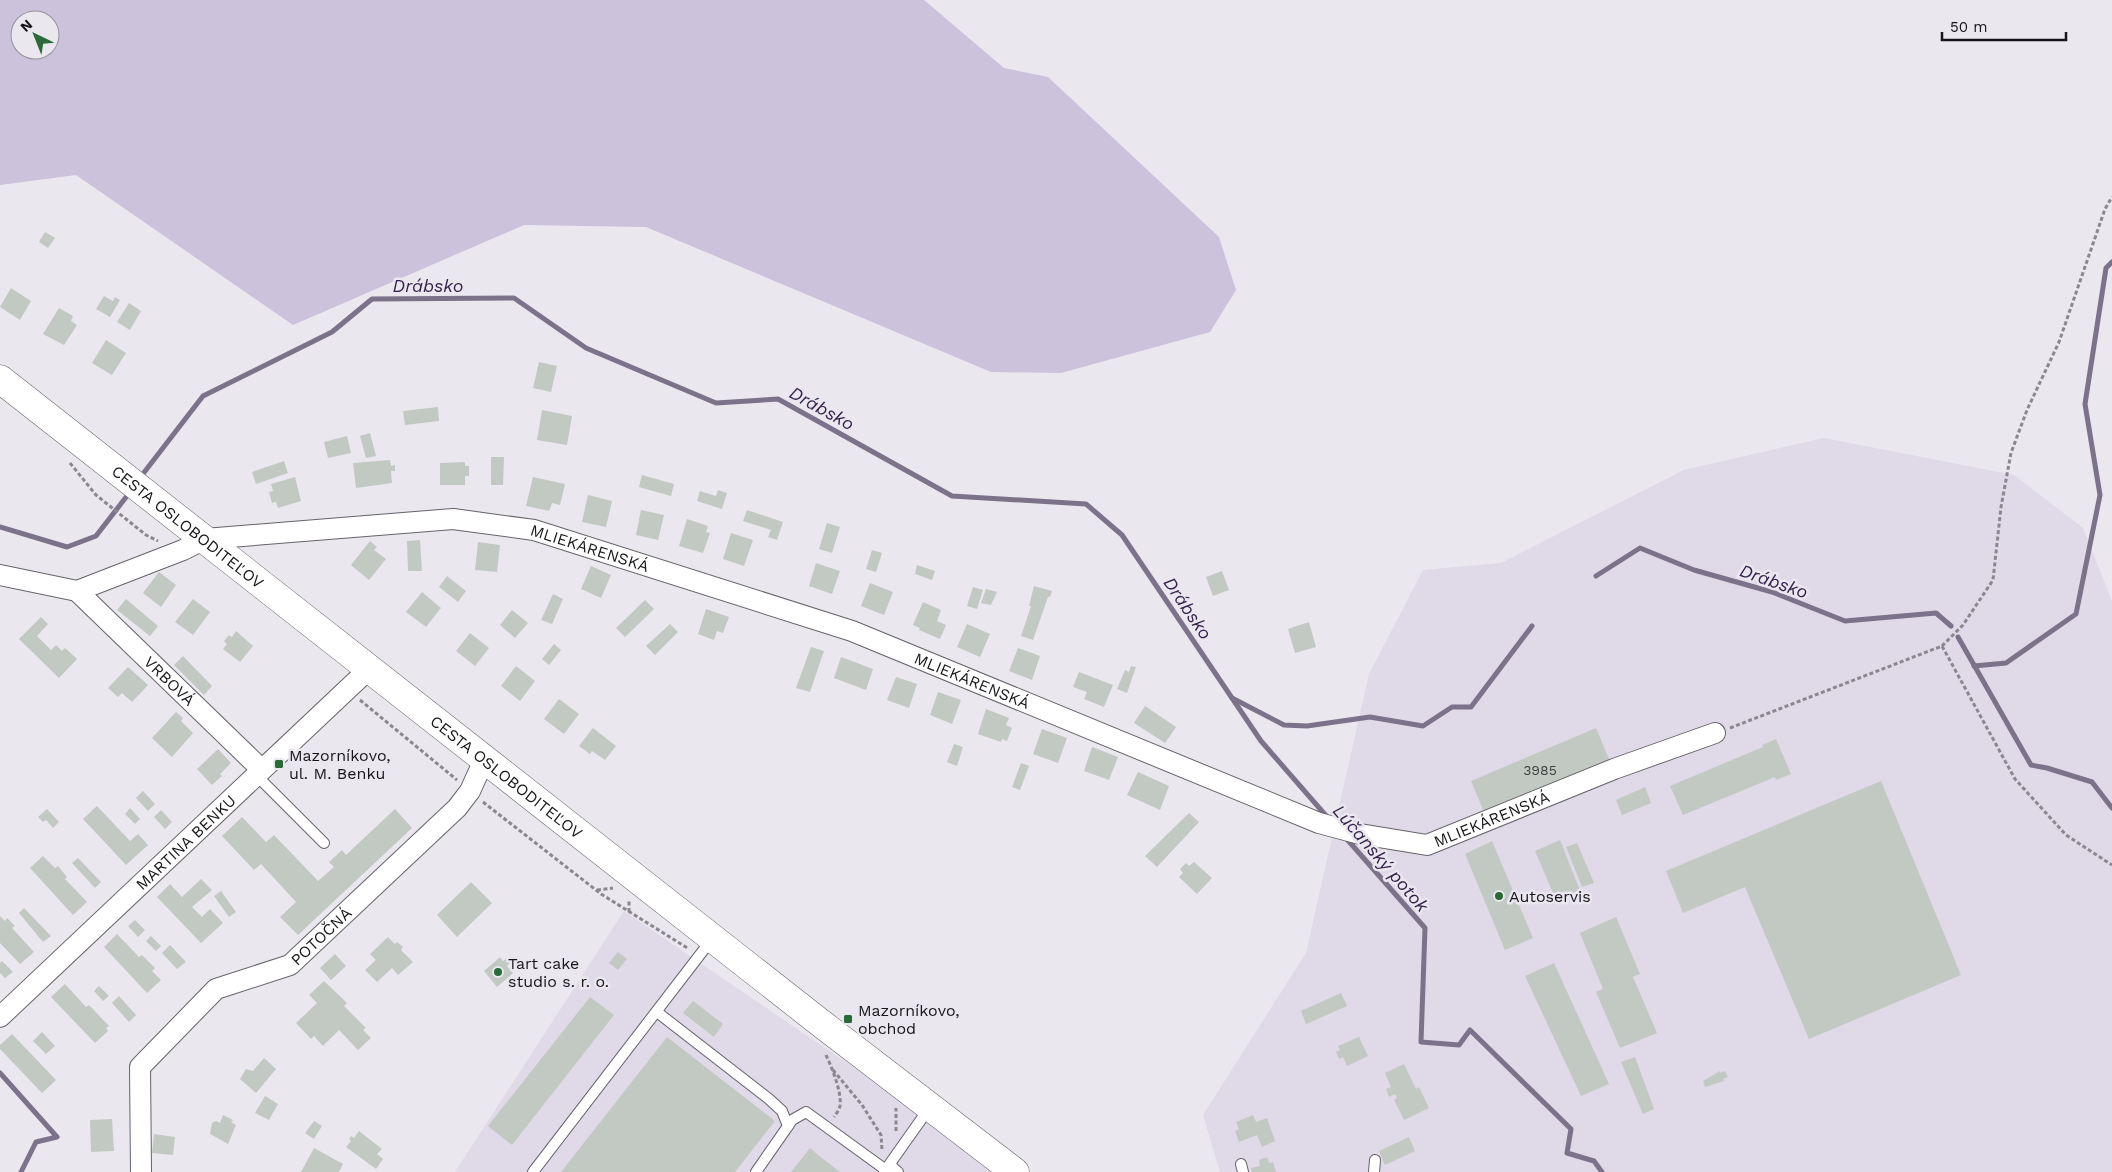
<svg xmlns="http://www.w3.org/2000/svg" width="2112" height="1172" font-family="'Work Sans',sans-serif">
	<style>
		.built { fill: #dfd9e8 }
		.green { fill: #ccc2db; fill-rule: evenodd }
		.lines { fill: none; stroke-linecap: round; stroke-linejoin: round }
		.stream { stroke: #7c7289; stroke-width: 5 }
		.building { fill: #c2c9c2 }
		.service-casing { stroke: #66636a; stroke-width: 12 }
		.minor-casing { stroke: #66636a; stroke-width: 22 }
		.secondary-casing { stroke: #66636a; stroke-width: 29 }
		.path { stroke: #8a888e; stroke-width: 3; stroke-dasharray: 4 2.5; stroke-linecap: butt }
		.service { stroke: #fff; stroke-width: 10 }
		.minor { stroke: #fff; stroke-width: 20 }
		.secondary { stroke: #fff; stroke-width: 28 }
		.poi-dot { fill: #296b36; stroke: #eae7ef; stroke-width: 2 }
		.labels { text-anchor: middle; dominant-baseline: central; stroke-width: 5; stroke-linejoin: round; paint-order: stroke }
		.number-label { font-size: 14px; fill: #424343 }
		.street-label { font-size: 16px; fill: #171619; stroke: #eae7ef }
		.poi-label { font-size: 16px; fill: #171619; stroke: #eae7ef; text-anchor: start }
		.water-label { font-size: 18px; font-style: italic; fill: #36214c; stroke: #eae7ef }
	</style>
	<rect width="100%" height="100%" fill="#eae7ef"/>
	<g class="built">
		<path d="M1824 438 2014 475 2083 528 2112 601V1172H1220L1203 1115 1306 953 1369 674 1423 570 1501 563 1684 470Z"/>
		<path d="M624 911 1007 1172H455Z"/>
	</g>
	<path class="green" d="M0 0H924L1004 68 1048 77 1219 237 1236 290 1210 332 1061 373 991 372 646 227 524 225 293 325 76 175 0 185ZM20 20H50V50H20Z"/>
	<g class="lines">
		<g class="stream">
			<path d="M139 479 203 396 332 332 372 299 514 298 586 348 716 403 778 399 952 496 1086 504 1122 535 1261 741 1328 818"/>
			<path d="M0 527 67 547 96 536 130 492"/>
			<path d="M1596 576 1640 548 1694 570 1772 592 1845 621 1936 613 1951 626"/>
			<path d="M1958 637 2031 765 2047 768 2092 782 2112 808"/>
			<path d="M1974 666 2006 663 2076 614 2100 495 2085 404 2106 268 2112 262"/>
			<path d="M1232 698 1284 725 1307 726 1370 717 1423 726 1452 707H1471L1532 626"/>
			<path d="M1345 837 1425 928 1421 1042 1459 1045 1470 1030 1571 1129 1567 1153 1594 1161 1602 1172"/>
			<path d="M0 1073 57 1137 36 1142 21 1172"/>
		</g>
	</g>
	<g class="building">
		<path d="M45 232 55 238 48 248 39 242Z"/>
		<path d="M11 288 31 301 20 320 0 307Z"/>
		<path d="M104 296 113 301 115 297 120 300 110 317 96 309Z"/>
		<path d="M129 303 141 311 130 330 117 322Z"/>
		<path d="M59 308 73 316 71 321 77 325 64 345 43 334Z"/>
		<path d="M106 340 126 353 112 375 92 363Z"/>
		<path d="M539 362 557 366 551 392 533 388Z"/>
		<path d="M438 407 439 421 405 425 403 411Z"/>
		<path d="M542 410 572 416 567 445 537 440Z"/>
		<path d="M370 433 376 456 366 458 360 436Z"/>
		<path d="M347 436 351 453 328 458 324 442Z"/>
		<path d="M491 457H504L503 485H491Z"/>
		<path d="M390 460 391 466 395 465V471H391L392 483 356 488 353 463Z"/>
		<path d="M284 461 288 473 256 484 252 472Z"/>
		<path d="M465 462V466H469V476H465V485H440V463Z"/>
		<path d="M642 475 674 484 671 496 639 487Z"/>
		<path d="M295 477 301 501 278 508 276 502 272 503 269 492 273 491 271 484Z"/>
		<path d="M533 477 565 484 560 505 552 503 549 511 526 506Z"/>
		<path d="M718 490 727 493 722 509 697 501 700 491 716 496Z"/>
		<path d="M588 495 612 501 606 527 582 522Z"/>
		<path d="M641 510 664 515 658 540 636 535Z"/>
		<path d="M747 510 783 522 777 540 768 537 771 530 743 521Z"/>
		<path d="M687 519 708 526 706 532 710 533 703 553 679 546Z"/>
		<path d="M827 523 840 527 832 553 819 549Z"/>
		<path d="M731 533 753 540 744 566 723 559Z"/>
		<path d="M420 540 422 571H408L407 541Z"/>
		<path d="M370 541 377 547 374 550 386 559 369 580 351 565Z"/>
		<path d="M478 542 500 545 497 572 475 570Z"/>
		<path d="M872 550 882 553 876 572 866 569Z"/>
		<path d="M816 563 840 571 832 594 809 586Z"/>
		<path d="M917 565 935 571 932 580 915 574Z"/>
		<path d="M591 566 611 575 601 598 581 589Z"/>
		<path d="M1222 571 1229 590 1213 596 1206 577Z"/>
		<path d="M159 572 176 585 161 607 143 593Z"/>
		<path d="M447 576 466 591 458 602 439 587Z"/>
		<path d="M870 583 893 592 884 615 861 606Z"/>
		<path d="M1034 586 1052 591 1050 597H1048L1033 640 1021 636 1031 606H1029Z"/>
		<path d="M973 587 983 590 977 609 967 606Z"/>
		<path d="M986 589 997 592 991 605 981 603Z"/>
		<path d="M422 592 441 608 426 627 406 612Z"/>
		<path d="M553 594 563 599 552 624 541 620Z"/>
		<path d="M126 599 158 626 150 636 117 610Z"/>
		<path d="M193 599 210 612 193 635 175 622Z"/>
		<path d="M645 600 654 609 625 637 616 628Z"/>
		<path d="M923 602 941 610 937 621 946 625 940 639 919 630 920 628 913 625Z"/>
		<path d="M706 609 729 617 723 633 717 631 714 640 698 634Z"/>
		<path d="M512 610 528 623 515 638 500 625Z"/>
		<path d="M41 617 48 624 37 636 51 650 56 645 62 651 65 648 77 659 59 678 19 639Z"/>
		<path d="M1309 622 1316 647 1295 653 1288 629Z"/>
		<path d="M670 624 678 632 655 655 646 646Z"/>
		<path d="M967 624 990 634 980 657 957 647Z"/>
		<path d="M236 631 253 646 240 662 223 649 227 644 224 641 229 635 232 637Z"/>
		<path d="M470 633 489 648 475 666 456 651Z"/>
		<path d="M554 644 561 650 549 665 542 659Z"/>
		<path d="M811 647 824 651 810 692 796 688Z"/>
		<path d="M1018 648 1040 656 1032 680 1009 671Z"/>
		<path d="M183 656 212 686 204 695 174 665Z"/>
		<path d="M841 657 873 669 866 690 834 678Z"/>
		<path d="M516 666 535 681 520 701 501 686Z"/>
		<path d="M1131 666 1136 667 1127 693 1117 689 1125 670 1129 672Z"/>
		<path d="M128 667 148 685 132 702 122 693 118 697 108 688Z"/>
		<path d="M1079 672 1113 685 1104 707 1084 699 1087 692 1073 687Z"/>
		<path d="M896 677 917 684 909 708 887 700Z"/>
		<path d="M938 692 961 700 952 724 930 715Z"/>
		<path d="M559 699 579 714 564 734 544 719Z"/>
		<path d="M1145 706 1176 727 1165 743 1134 723Z"/>
		<path d="M986 709 1009 718 1006 725 1012 728 1007 741 1002 739 1001 742 978 734Z"/>
		<path d="M176 712 183 718 181 721 193 733 172 757 152 738Z"/>
		<path d="M593 728 616 746 605 760 592 751 590 754 579 746Z"/>
		<path d="M1596 728 1609 759 1484 812 1471 781Z"/>
		<path d="M1042 729 1067 738 1058 763 1033 754Z"/>
		<path d="M1776 739 1791 774 1776 780 1775 777 1683 815 1670 786 1763 747 1762 745Z"/>
		<path d="M954 744 963 747 957 766 947 762Z"/>
		<path d="M1092 747 1118 757 1109 780 1084 771Z"/>
		<path d="M218 749 231 763 220 774 222 776 212 785 197 769Z"/>
		<path d="M1021 763 1029 766 1020 790 1012 787Z"/>
		<path d="M1138 772 1169 786 1160 810 1127 795Z"/>
		<path d="M1881 781 1961 975 1809 1039 1745 887 1683 913 1666 871Z"/>
		<path d="M1645 787 1651 803 1622 815 1616 800Z"/>
		<path d="M143 791 155 804 148 811 136 798Z"/>
		<path d="M97 806 130 841 138 834 148 845 126 865 83 819Z"/>
		<path d="M130 808 140 819 135 824 125 814Z"/>
		<path d="M47 809 59 822 53 828 46 820 43 822 38 817Z"/>
		<path d="M395 809 412 828 298 935 280 917 296 902 261 864 254 870 222 836 242 817 266 842 274 835 318 881 334 867 329 862 342 850 346 855Z"/>
		<path d="M161 810 172 822 165 829 154 817Z"/>
		<path d="M1189 813 1199 822 1157 867 1145 856Z"/>
		<path d="M1560 840 1581 893 1557 902 1535 851Z"/>
		<path d="M1492 841 1533 938 1505 950 1465 854Z"/>
		<path d="M1577 843 1594 883 1582 887 1566 847Z"/>
		<path d="M43 856 55 868 58 866 67 877 65 879 87 902 73 915 30 868Z"/>
		<path d="M78 858 101 882 95 888 72 863Z"/>
		<path d="M1194 862 1212 878 1197 894 1179 877 1183 873 1180 869 1186 863 1189 866Z"/>
		<path d="M201 879 212 890 192 907 202 917 210 909 223 923 201 943 157 897 170 884 182 897Z"/>
		<path d="M471 882 492 903 457 937 437 915Z"/>
		<path d="M221 891 236 912 229 917 214 896Z"/>
		<path d="M24 908 51 936 43 942 19 913Z"/>
		<path d="M0 916 5 921 7 918 15 926 12 928 34 952 20 964 0 943Z"/>
		<path d="M1616 917 1640 974 1633 977 1657 1033 1620 1048 1596 992 1603 989 1580 933Z"/>
		<path d="M135 920 145 930 138 937 128 926Z"/>
		<path d="M117 934 139 957 142 955 155 968 152 971 161 980 147 993 104 947Z"/>
		<path d="M151 936 161 946 156 951 146 941Z"/>
		<path d="M388 937 395 944 397 942 403 947 401 950 413 962 398 975 392 968 377 982 365 970 376 960 370 954Z"/>
		<path d="M170 945 186 962 177 969 162 953Z"/>
		<path d="M618 952 627 959 618 970 609 963Z"/>
		<path d="M335 954 346 966 331 980 320 968Z"/>
		<path d="M500 957 503 961 506 959 510 963 507 966 513 973 497 987 484 971Z"/>
		<path d="M2 961 13 972 5 978 0 973V963Z"/>
		<path d="M1554 963 1609 1084 1581 1096 1525 976Z"/>
		<path d="M324 981 347 1003 344 1006 366 1028 363 1030 371 1038 358 1050 339 1030 323 1046 314 1036 311 1039 296 1023 317 1003 309 995Z"/>
		<path d="M65 984 86 1007 89 1005 109 1026 106 1028 108 1031 95 1043 51 997Z"/>
		<path d="M99 986 109 996 103 1001 94 991Z"/>
		<path d="M1341 993 1347 1006 1306 1024 1301 1011Z"/>
		<path d="M119 996 136 1015 129 1022 112 1003Z"/>
		<path d="M590 997 614 1015 512 1145 488 1126Z"/>
		<path d="M693 1001 723 1024 714 1037 683 1013Z"/>
		<path d="M42 1032 55 1046 46 1054 33 1041Z"/>
		<path d="M12 1034 56 1080 42 1093 0 1049V1045Z"/>
		<path d="M667 1037 775 1121 735 1172H561Z"/>
		<path d="M1359 1037 1368 1056 1347 1066 1343 1057 1339 1059 1336 1052 1340 1050 1338 1046Z"/>
		<path d="M1635 1057 1654 1109 1643 1114 1621 1062Z"/>
		<path d="M264 1058 276 1069 256 1093 240 1079 246 1069 253 1071Z"/>
		<path d="M1404 1064 1416 1089 1419 1087 1429 1108 1404 1120 1394 1100 1397 1098 1395 1094 1389 1097 1386 1089 1391 1087 1385 1073Z"/>
		<path d="M1720 1071V1073L1725 1071 1728 1077 1723 1079 1724 1081 1705 1087 1703 1081Z"/>
		<path d="M265 1096 278 1104 269 1120 255 1113Z"/>
		<path d="M223 1115 233 1120 231 1122 236 1125 228 1144 210 1134 212 1123 216 1121 220 1123Z"/>
		<path d="M1253 1115 1256 1122 1267 1118 1275 1141 1262 1147 1257 1135 1239 1142 1235 1131 1239 1129 1236 1122Z"/>
		<path d="M112 1119 114 1151 91 1152 90 1120Z"/>
		<path d="M314 1121 322 1126 314 1139 305 1133Z"/>
		<path d="M359 1131 382 1149 377 1154 383 1159 376 1169 346 1147 351 1141 349 1139 351 1136 354 1138Z"/>
		<path d="M154 1134 175 1137 173 1155 152 1153Z"/>
		<path d="M1409 1137 1415 1151 1385 1165 1379 1151Z"/>
		<path d="M314 1148 343 1164 339 1172H301Z"/>
		<path d="M810 1148 818 1155 840 1172H791Z"/>
		<path d="M1267 1157 1269 1163 1273 1162 1276 1172H1252L1251 1168 1260 1166 1259 1160Z"/>
	</g>
	<g class="lines">
		<g class="service-casing">
			<g id="service">
				<path d="M256 775 324 843"/>
				<path d="M657 1012 769 1099 782 1111 788 1126 756 1172"/>
				<path d="M788 1126 792 1120 806 1112 886 1170"/>
				<path d="M1241 1164 1243 1172"/>
				<path d="M890 1165 898 1172"/>
				<path d="M533 1172 712 939"/>
				<path d="M884 1172 930 1107"/>
				<path d="M1374 1172 1375 1160"/>
			</g>
		</g>
		<g class="minor-casing">
			<g id="minor">
				<path id="s1" d="M0 575 77 591 183 550 205 539 453 519 534 530 852 631 1319 823 1360 834 1427 845 1614 769 1715 733"/>
				<path id="s2" d="M77 591 261 769"/>
				<path id="s3" d="M0 1017 370 668"/>
				<path id="s4" d="M141 1172 140 1067 216 989 290 965 457 808 470 791 485 758"/>
			</g>
		</g>
		<g class="secondary-casing">
			<g id="secondary">
				<path id="s5" d="M0 379 818 1021 1015 1172"/>
			</g>
		</g>
		<g class="path">
			<path d="M70 463 96 495 146 535 158 541"/>
			<path d="M1942 646 1963 625 1993 580 2001 507 2011 453 2027 410 2059 342 2105 209 2112 197"/>
			<path d="M360 700 457 780"/>
			<path d="M1730 728 1942 646 2015 779 2066 835 2112 865"/>
			<path d="M483 802 601 894 689 949"/>
			<path d="M597 890 613 888"/>
			<path d="M629 912V900"/>
			<path d="M826 1055C832 1068 842 1092 840 1106 839 1110 836 1114 834 1117"/>
			<path d="M833 1070 862 1105 881 1135 882 1150"/>
			<path d="M896 1131V1108"/>
		</g>
		<use href="#service" class="service"/>
		<use href="#minor" class="minor"/>
		<use href="#secondary" class="secondary"/>
	</g>
	<g class="poi-dot">
		<rect x="274" y="759" width="10" height="10" rx="2.5"/>
		<circle cx="1499" cy="896" r="5"/>
		<circle cx="498" cy="972" r="5"/>
		<rect x="843" y="1014" width="10" height="10" rx="2.5"/>
	</g>
	<g class="labels">
		<g class="number-label">
			<text x="1540" y="770">3985</text>
		</g>
		<g class="street-label">
			<text stroke="none"><textPath href="#s5" startOffset="239">CESTA OSLOBODITEĽOV</textPath></text>
			<text stroke="none"><textPath href="#s1" startOffset="606">MLIEKÁRENSKÁ</textPath></text>
			<text stroke="none"><textPath href="#s2" startOffset="129">VRBOVÁ</textPath></text>
			<text stroke="none"><textPath href="#s1" startOffset="1011">MLIEKÁRENSKÁ</textPath></text>
			<text stroke="none"><textPath href="#s5" startOffset="644">CESTA OSLOBODITEĽOV</textPath></text>
			<text stroke="none"><textPath href="#s1" startOffset="1566">MLIEKÁRENSKÁ</textPath></text>
			<text stroke="none"><textPath href="#s3" startOffset="255">MARTINA BENKU</textPath></text>
			<text stroke="none"><textPath href="#s4" startOffset="334">POTOČNÁ</textPath></text>
		</g>
		<g class="poi-label">
			<text x="289" y="755">Mazorníkovo,<tspan x="289" dy="18">ul. M. Benku</tspan></text>
			<text x="1509" y="896">Autoservis</text>
			<text x="508" y="963">Tart cake<tspan x="508" dy="18">studio s. r. o.</tspan></text>
			<text x="858" y="1010">Mazorníkovo,<tspan x="858" dy="18">obchod</tspan></text>
		</g>
		<g class="water-label">
			<text x="428" y="285">Drábsko</text>
			<text transform="translate(822 408) rotate(29)">Drábsko</text>
			<text transform="translate(1774 581) rotate(19)">Drábsko</text>
			<text transform="translate(1188 608) rotate(56)">Drábsko</text>
			<text transform="translate(1381 858) rotate(49)">Lúčanský potok</text>
		</g>
	</g>
	<g transform="translate(35 35) rotate(317)"><circle r="24" fill="#eae7ef" stroke="#969399"/>
	<path d="M0-4L9 19L0 12L-9 19Z" fill="#296b36"/>
	<text y="-8" font-size="14" font-weight="bold" text-anchor="middle" fill="#171619">N</text>
	</g>
	<path d="M1942 32v8h124v-8" fill="none" stroke="#171619" stroke-width="2.5"/>
	<text x="1950" y="32" font-size="15" fill="#171619" stroke="#eae7ef" stroke-width="4" paint-order="stroke">50 m</text>
</svg>
